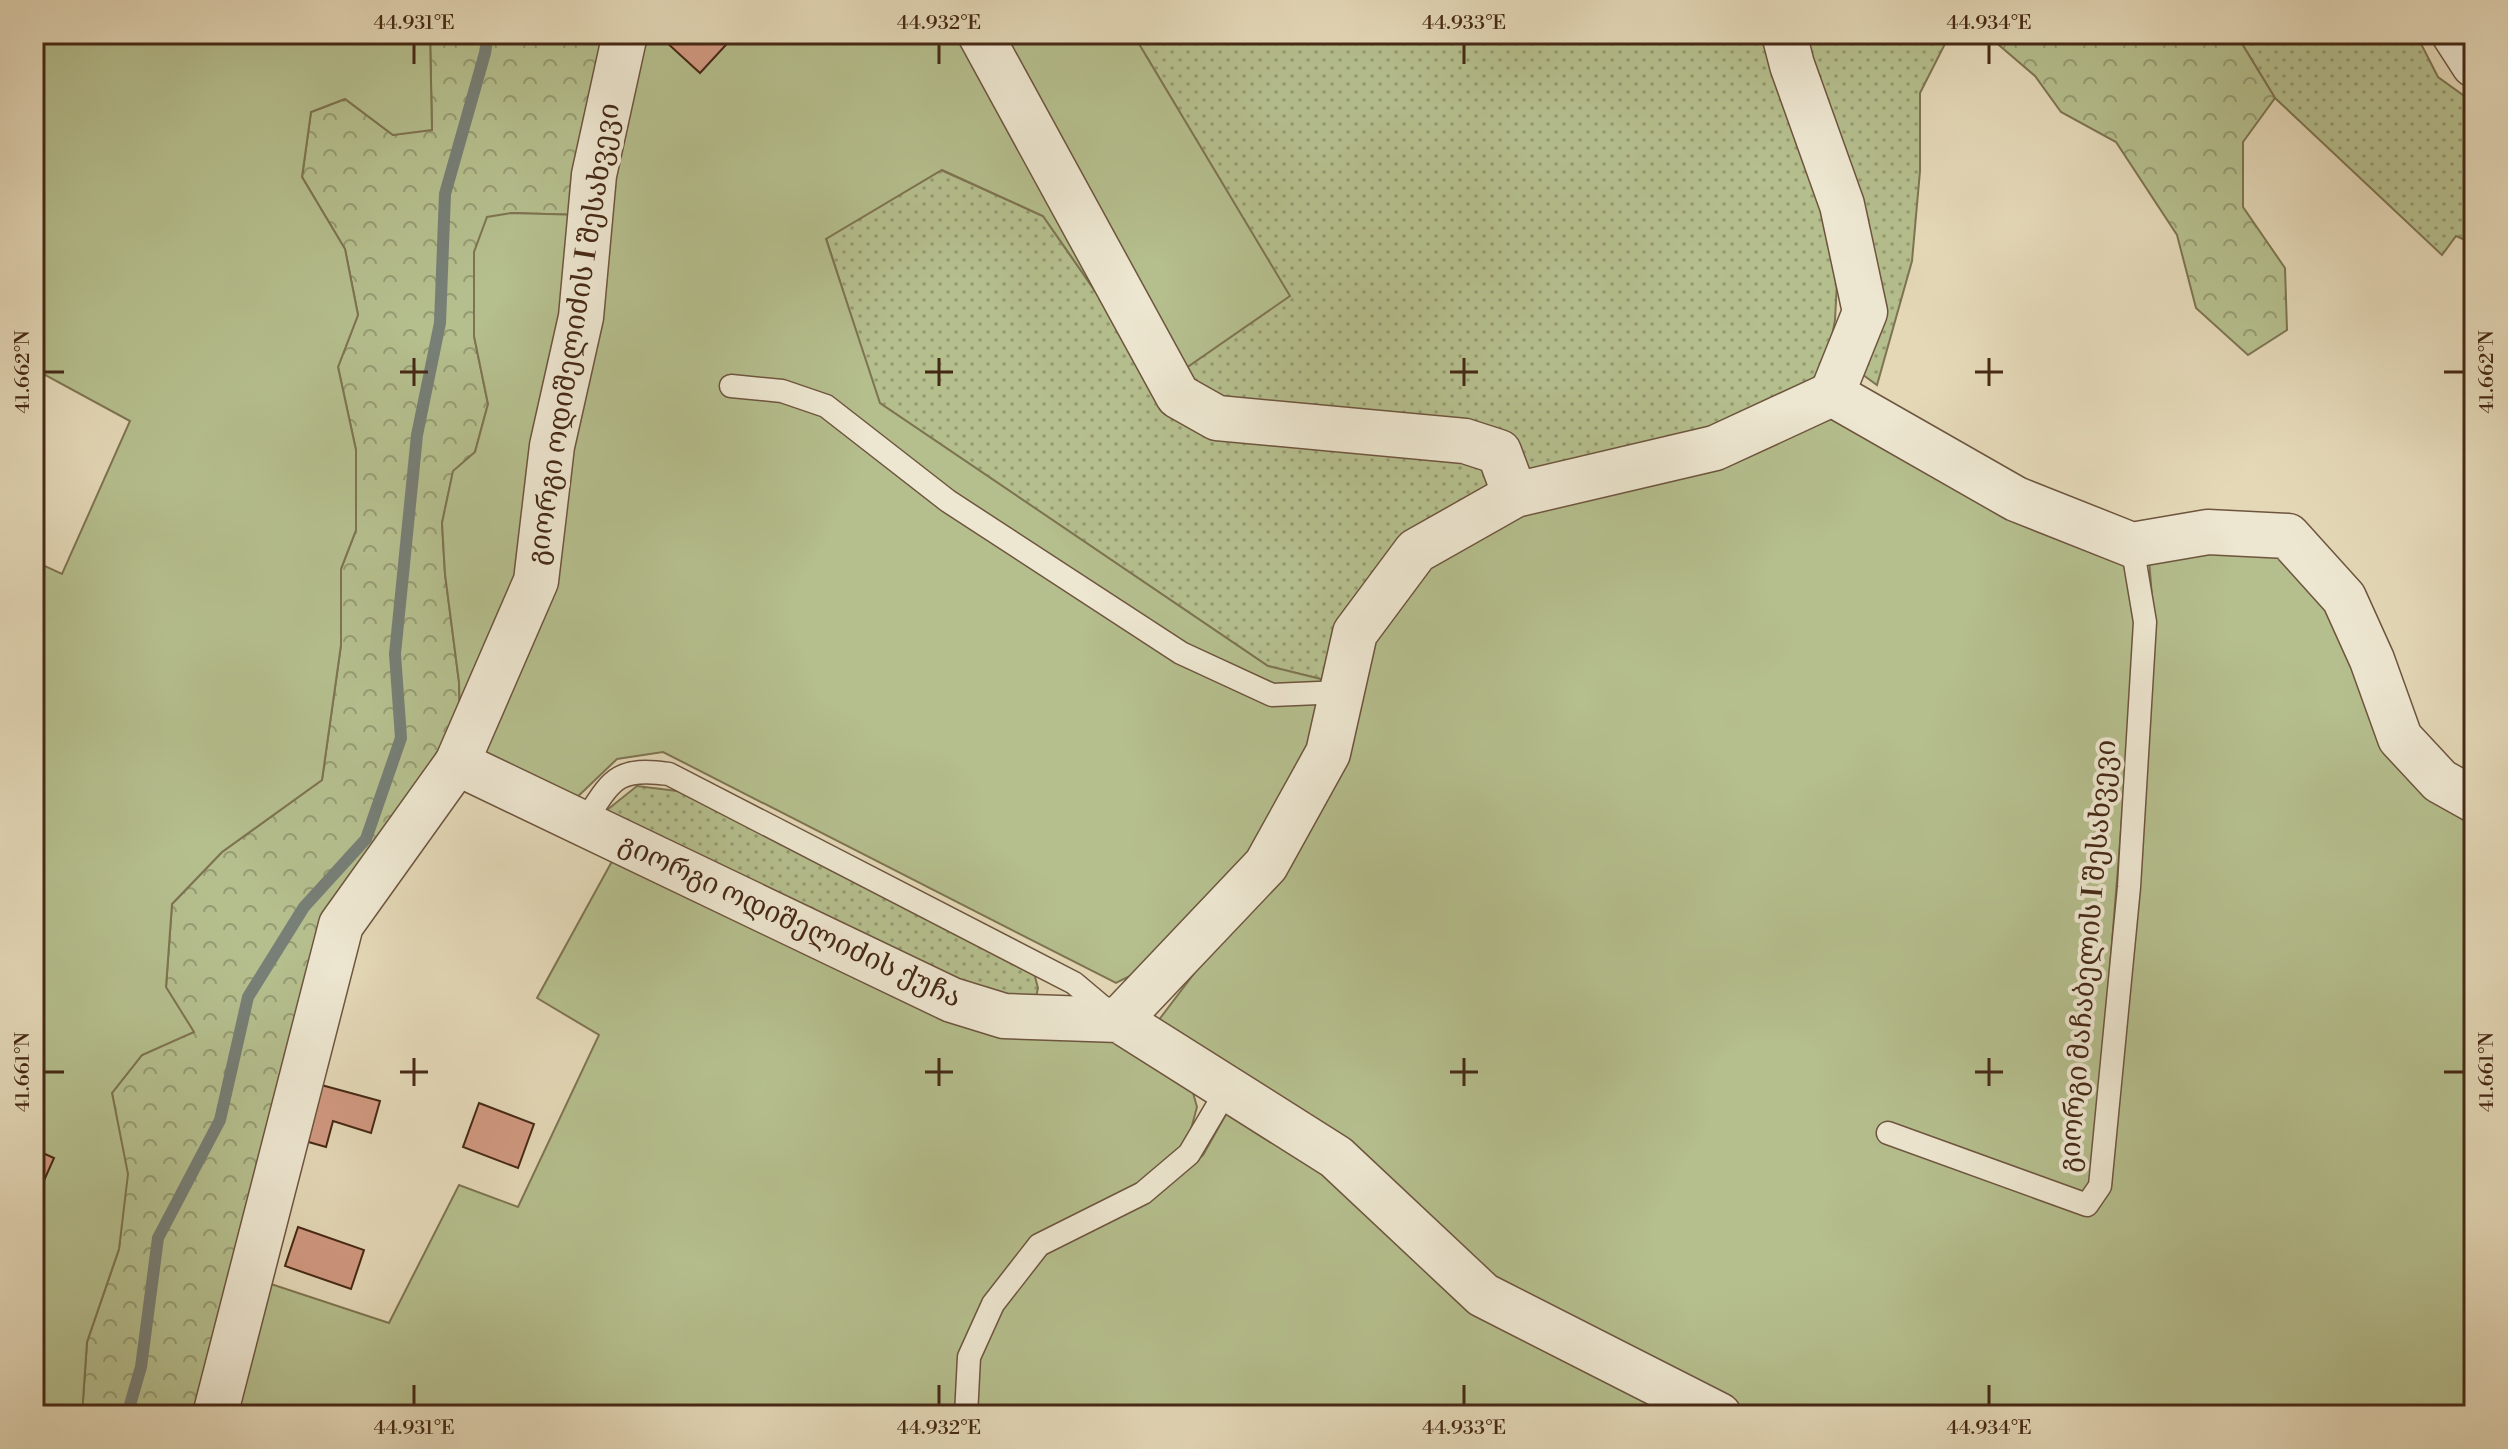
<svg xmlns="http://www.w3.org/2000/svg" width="2508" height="1449" font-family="'Libre Bodoni','Noto Serif Georgian',serif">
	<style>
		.grass { fill: url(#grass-dots); stroke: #7e7451; stroke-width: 2 }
		.forest { fill: url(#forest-crowns); stroke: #7e7451; stroke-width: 2 }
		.green { fill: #b5be8d; stroke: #7e7451; stroke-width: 2 }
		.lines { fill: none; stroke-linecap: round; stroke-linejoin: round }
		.stream { stroke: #777f76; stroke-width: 12 }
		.building { fill: #d19981; stroke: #462915; stroke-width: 2 }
		.service-casing { stroke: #6e553e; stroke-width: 25 }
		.minor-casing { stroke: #6e553e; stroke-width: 47 }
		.service { stroke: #ede6d0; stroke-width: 22 }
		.minor { stroke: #ede6d0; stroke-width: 44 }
		.ticks { fill: none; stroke: #462915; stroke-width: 3 }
		.labels { text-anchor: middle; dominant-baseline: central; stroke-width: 8; stroke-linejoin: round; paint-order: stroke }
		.street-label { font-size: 28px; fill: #462915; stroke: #ede6d0 }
		.neatline { fill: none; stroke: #462915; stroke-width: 3 }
		.ticks-label { font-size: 20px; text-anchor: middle; fill: #462915 }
	</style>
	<defs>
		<pattern id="grass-dots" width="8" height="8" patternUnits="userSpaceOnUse" patternTransform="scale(2)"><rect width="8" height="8" fill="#b5be8d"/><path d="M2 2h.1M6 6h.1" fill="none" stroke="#959a72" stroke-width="1.8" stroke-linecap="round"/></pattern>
		<pattern id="forest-crowns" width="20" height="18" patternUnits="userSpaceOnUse" patternTransform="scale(2)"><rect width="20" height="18" fill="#b5be8d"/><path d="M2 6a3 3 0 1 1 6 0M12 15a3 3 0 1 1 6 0" fill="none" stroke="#959a72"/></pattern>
	</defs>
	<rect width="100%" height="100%" fill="#e4d8b7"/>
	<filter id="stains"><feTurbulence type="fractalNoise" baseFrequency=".0025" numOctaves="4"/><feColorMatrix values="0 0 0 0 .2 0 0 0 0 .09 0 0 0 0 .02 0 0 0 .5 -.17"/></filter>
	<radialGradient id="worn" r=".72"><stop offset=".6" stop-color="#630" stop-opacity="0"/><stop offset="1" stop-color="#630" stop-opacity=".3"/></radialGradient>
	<g class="grass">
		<path d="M1133 34H1767L1824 200 1837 282 1835 320 1827 364 1790 403 1333 682 1268 666 879 403 826 238 941 170 1043 216 1157 380 1289 296Z"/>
		<path d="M1797 34H1950L1920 93V171L1912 261 1877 385 1859 372Z"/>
		<path d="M2236 34H2416L2438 77 2474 103V244L2456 236 2442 255 2275 98Z"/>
		<path d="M637 786 685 792 1034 973 1038 988 1036 997H981L602 814Z"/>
	</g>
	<g class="forest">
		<path d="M430 34H612L582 215 511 213 474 336 488 404 475 452 453 472 442 523 445 574 459 682 460 720 331 908 193 1415H82L87 1342 119 1249 127 1174 112 1093 142 1055 193 1031 166 988 172 904 222 852 322 780 341 645V569L356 530V450L338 367 358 315 345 249 302 177 311 112 345 99 393 135 432 129Z"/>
		<path d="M1986 34H2236L2275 98 2243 142V207L2285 268 2287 330 2248 355 2196 308 2177 235 2116 142 2061 112 2035 76Z"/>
	</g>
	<g class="green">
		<path d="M34 34H430L432 130 393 135 345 99 311 112 302 177 345 249 358 315 338 367 356 450V530L341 569V645L322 780 222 852 172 904 166 987 194 1032 142 1055 112 1093 128 1174 119 1249 87 1342 82 1415H34V561L62 574 130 421 34 369Z"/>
		<path d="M638 34H1133L1290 296 1186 368 1157 380 1043 216 942 170 826 239 880 403 1268 666 1333 682 1319 745 1257 859 1158 962 1116 983 663 752 617 759 571 803 478 761 439 748 460 720 459 682 445 574 442 523 453 471 475 452 488 404 474 336V252L487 217 511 213 582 215Z"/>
		<path d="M1841 415 2119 551 2132 588 2137 630 2092 1192 2154 621 2149 560 2164 546 2286 551 2474 817V1415H1736L1482 1284 1155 1025 1274 868 1364 636 1426 557 1516 507 1821 418Z"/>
		<path d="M616 854 1095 1030 1188 1075 1197 1107 1187 1144 1146 1183 1033 1240 985 1298 959 1415H234L265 1282 389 1323 459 1185 518 1207 599 1035 537 998Z"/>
		<path d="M1229 1109 1674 1415H974L976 1363 996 1314 1046 1252 1152 1197 1203 1155Z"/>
	</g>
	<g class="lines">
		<path class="stream" d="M127 1415 141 1367 158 1238 220 1120 248 997 304 907 366 839 401 738 395 654 417 435 440 323 445 194 485 53 488 34"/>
	</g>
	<g class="building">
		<path d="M671 34H736L700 73 665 41Z"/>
		<path d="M314 1083 380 1101 371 1133 333 1121 326 1147 298 1139Z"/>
		<path d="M479 1103 534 1124 518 1168 463 1147Z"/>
		<path d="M34 1149 54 1158 34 1203Z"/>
		<path d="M298 1227 364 1250 351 1289 285 1266Z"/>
	</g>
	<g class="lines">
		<g class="service-casing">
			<g id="service">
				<path d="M731 386 782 391 826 406 948 501 1181 653 1272 695 1342 692"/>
				<path d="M583 824C611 782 614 766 669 774L1074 983 1112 1015"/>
				<path d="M1888 1133 2087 1205 2100 1186 2129 887 2145 622 2132 545"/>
				<path d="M966 1415 969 1357 993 1304 1039 1245 1143 1193 1189 1154 1228 1088"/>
			</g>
		</g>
		<g class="minor-casing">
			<g id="minor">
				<path d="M980 34 1178 396 1217 418 1465 441 1499 452 1515 495"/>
				<path d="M1784 34 1792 65 1842 205 1865 312 1832 394"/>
				<path d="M2454 34 2474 65"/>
				<path d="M457 763 952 1000 1004 1016 1119 1020 1336 1157 1483 1295 1719 1415"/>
				<path d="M1119 1020 1266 865 1328 753 1355 633 1416 551 1515 495 1715 448 1832 394 2016 499 2132 545 2208 532 2288 536 2344 598 2372 660 2400 738 2440 781 2474 800"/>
				<path d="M215 1415 341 925 457 763 536 581 552 446 581 317 594 175 625 34"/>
			</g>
		</g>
		<use href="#service" class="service"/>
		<use href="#minor" class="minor"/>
	</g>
	<path class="ticks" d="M414 44V64M939 44V64M1464 44V64M1989 44V64M414 358V386M939 358V386M1464 358V386M1989 358V386M44 372H64M400 372H428M925 372H953M1450 372H1478M1975 372H2003M2444 372H2464M414 1058V1086M939 1058V1086M1464 1058V1086M1989 1058V1086M44 1072H64M400 1072H428M925 1072H953M1450 1072H1478M1975 1072H2003M2444 1072H2464M414 1385V1405M939 1385V1405M1464 1385V1405M1989 1385V1405"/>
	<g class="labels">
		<g class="street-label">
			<text transform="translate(574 334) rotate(-81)">გიორგი ოდიშელიძის I შესახვევი</text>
			<text transform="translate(790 921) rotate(25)">გიორგი ოდიშელიძის ქუჩა</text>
			<text transform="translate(2088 956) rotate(-85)">გიორგი მაჩაბელის I შესახვევი</text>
		</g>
	</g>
	<rect width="2508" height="1449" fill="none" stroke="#e4d8b7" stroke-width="88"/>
	<rect x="44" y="44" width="2420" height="1361" class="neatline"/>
	<g class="ticks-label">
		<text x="414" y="29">44.931°E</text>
		<text x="939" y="29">44.932°E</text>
		<text x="1464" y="29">44.933°E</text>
		<text x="1989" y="29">44.934°E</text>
		<text transform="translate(22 372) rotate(-90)" y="7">41.662°N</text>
		<text transform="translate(2486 372) rotate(-90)" y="7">41.662°N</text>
		<text transform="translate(22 1072) rotate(-90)" y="7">41.661°N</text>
		<text transform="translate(2486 1072) rotate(-90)" y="7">41.661°N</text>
		<text x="414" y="1434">44.931°E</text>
		<text x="939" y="1434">44.932°E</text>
		<text x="1464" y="1434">44.933°E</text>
		<text x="1989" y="1434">44.934°E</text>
	</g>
	<rect width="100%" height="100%" filter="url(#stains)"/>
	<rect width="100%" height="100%" fill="url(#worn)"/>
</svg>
